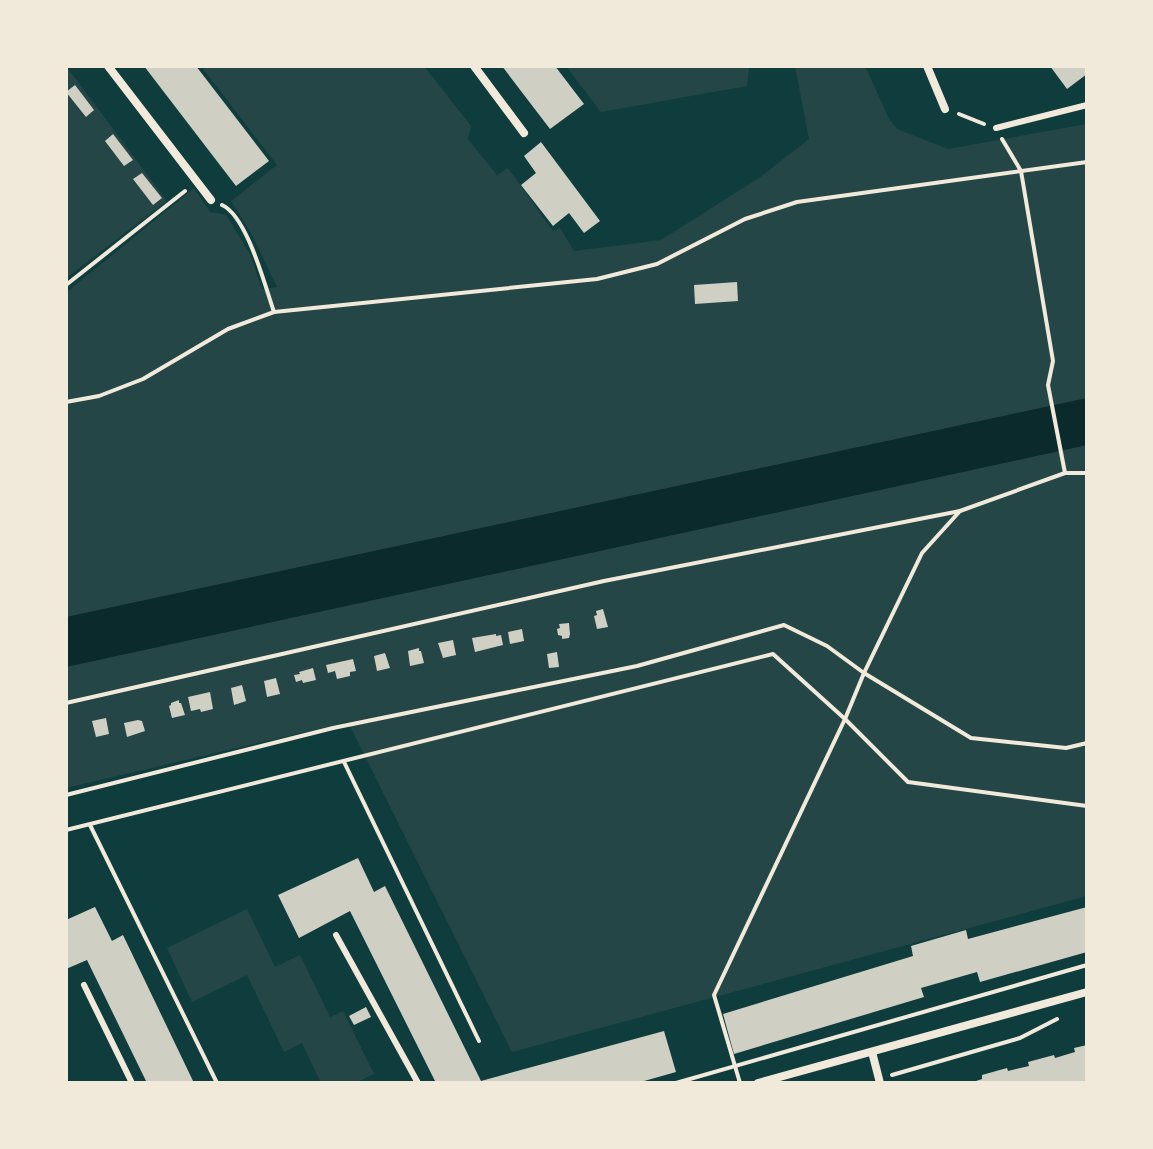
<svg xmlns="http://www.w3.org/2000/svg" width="1153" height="1149" font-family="'Roboto Condensed',sans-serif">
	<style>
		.green { fill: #244646 }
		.water { fill: #0a2a2b }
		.building { fill: #cfcfc3 }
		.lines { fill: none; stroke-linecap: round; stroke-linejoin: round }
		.path { stroke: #f1e9da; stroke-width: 4 }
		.service { stroke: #f1e9da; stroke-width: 6 }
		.minor { stroke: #f1e9da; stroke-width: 8 }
	</style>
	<rect width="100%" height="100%" fill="#0f3d3e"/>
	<g class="green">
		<path d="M66 66 167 201 66 278Z"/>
		<path d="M201 66H424L471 126 468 139 497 175 508 168 553 231 560 228 574 251 661 240 759 178 809 139 795 66H865L889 119 897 129 948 149 1087 124V896L512 1052 348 722 66 788V293L194 188 210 212 226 215 250 254 262 289 277 287 251 233 231 201 277 165Z"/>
		<path d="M566 66H749L747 86 601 112Z"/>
		<path d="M247 909 275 967 300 955 330 1017 343 1011 374 1074 355 1083H321L302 1043 284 1052 247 975 192 1002 167 948Z"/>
	</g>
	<path class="water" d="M1087 398V445L66 667V617Z"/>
	<g class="building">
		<path d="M144 66H196L269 161 236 186Z"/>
		<path d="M502 66H555L584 104 550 129Z"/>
		<path d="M1050 66H1087V74L1067 89Z"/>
		<path d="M75 85 94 110 86 117 66 92Z"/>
		<path d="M113 134 133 160 124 166 105 141Z"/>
		<path d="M541 142 600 221 584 233 569 213 553 226 521 185 536 173 524 156Z"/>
		<path d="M142 173 162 198 153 205 133 179Z"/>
		<path d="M737 282 738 301 695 304 694 285Z"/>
		<path d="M603 609 608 627 597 629 594 616 597 615 596 611Z"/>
		<path d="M569 623 570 634 569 638 562 639V636L558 635 557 629 560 628 559 624Z"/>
		<path d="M522 629 524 641 510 644 508 632Z"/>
		<path d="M496 634V636L501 635 503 645 475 652 472 638Z"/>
		<path d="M453 640 456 655 443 658 438 643Z"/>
		<path d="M419 648V651H421L424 663 410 666 408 651Z"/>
		<path d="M557 652 559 667 549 668 547 654Z"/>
		<path d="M385 653 390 668 377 671 374 656Z"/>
		<path d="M353 659 356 671 350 672V676L337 679 335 671 328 673 326 665Z"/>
		<path d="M313 668 316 680 303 683 302 680 296 682 294 675 300 674 299 672Z"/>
		<path d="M276 678 280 694 267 697 264 681Z"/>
		<path d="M242 685 246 701 234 705 231 688Z"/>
		<path d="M210 692 213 709 201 712 200 709 191 711 188 697Z"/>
		<path d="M179 700V703H181L185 715 172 718 169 706 171 705V703Z"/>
		<path d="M106 718 109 734 96 737 92 721Z"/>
		<path d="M138 720 142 721 145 731 127 737 124 723Z"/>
		<path d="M358 858 374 892 385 886 481 1081 664 1031 676 1072 637 1083H436L350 911 299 938 278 895Z"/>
		<path d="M95 907 112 941 123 935 194 1083H147L87 960 66 969V920Z"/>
		<path d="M1087 907V952L980 982 977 972 921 988 924 997 734 1054 723 1014 913 956 911 946 966 930 968 939Z"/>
		<path d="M366 1007 371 1017 354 1025 349 1016Z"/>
		<path d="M1087 1045V1083H970L982 1079V1075L1007 1068 1008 1071 1029 1066 1028 1062 1054 1055 1055 1058 1075 1052 1074 1048Z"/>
	</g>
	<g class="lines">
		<g class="path">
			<path d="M959 114 984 124"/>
			<path d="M1002 139 1021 171 1053 361 1048 385 1065 473"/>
			<path d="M222 205C247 216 265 286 274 312"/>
			<path d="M66 285 185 191"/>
			<path d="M66 402 99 396 143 379 228 329 274 312 597 279 657 264 745 219 797 202 1087 162"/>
			<path d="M66 703 604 581 960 511"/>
			<path d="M344 762 479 1041"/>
			<path d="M66 795 333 728 637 666 784 625 827 646 864 673 971 738 1066 748 1087 743"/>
			<path d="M90 825 217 1083"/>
			<path d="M66 830 773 654 845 719 908 782 1087 806"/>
			<path d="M892 1075 1020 1038 1057 1019"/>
			<path d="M676 1083 1087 965"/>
			<path d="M740 1083 714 995 845 719 864 673 922 553 960 511 1065 473H1087"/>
		</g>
		<g class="service">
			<path d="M996 128 1087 105"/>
			<path d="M336 935 418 1083"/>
			<path d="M84 985 132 1083"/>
		</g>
		<g class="minor">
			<path d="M108 66 211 200"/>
			<path d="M474 66 524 133"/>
			<path d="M927 66 945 109"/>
			<path d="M872 1052 880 1083"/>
			<path d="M758 1083 1087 992"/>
		</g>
	</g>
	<rect width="1153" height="1149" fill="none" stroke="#f1e9da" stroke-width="136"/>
</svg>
